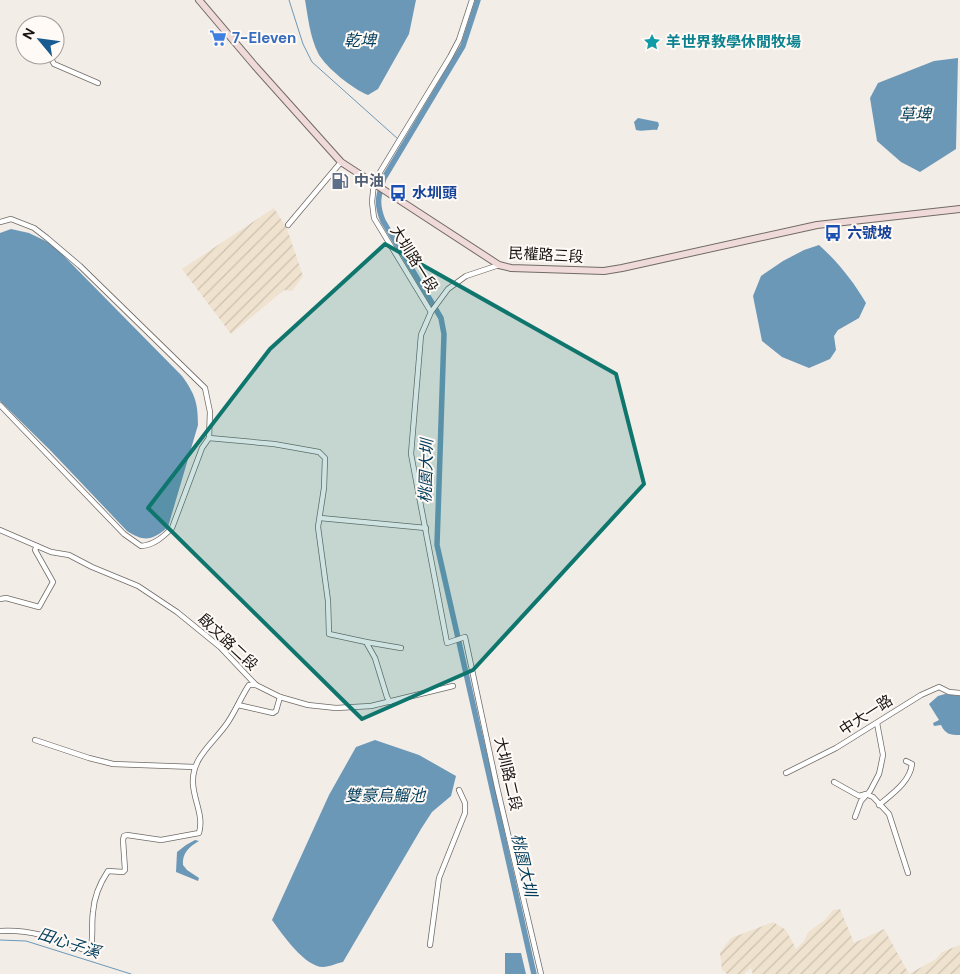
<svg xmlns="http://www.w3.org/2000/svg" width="960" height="974" font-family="'DM Sans','Noto Sans TC',sans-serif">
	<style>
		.industrial { fill: url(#industrial-furrows) }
		.water { fill: #6b98b7 }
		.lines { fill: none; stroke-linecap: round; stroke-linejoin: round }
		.stream { stroke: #6b98b7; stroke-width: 1 }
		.canal { stroke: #6b98b7; stroke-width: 5.5 }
		.street-casing { stroke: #706b66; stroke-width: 6 }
		.secondary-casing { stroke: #706b66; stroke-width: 8 }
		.street { stroke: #fff; stroke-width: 4.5 }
		.secondary { stroke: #efd9d9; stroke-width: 6 }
		.marked { fill: #0f766e; fill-opacity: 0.2; stroke: #0f766e; stroke-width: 4; stroke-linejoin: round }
		.labels { text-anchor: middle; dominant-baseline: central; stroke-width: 4; stroke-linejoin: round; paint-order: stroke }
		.shop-label { font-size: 15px; font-weight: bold; fill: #366cbe; stroke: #fffaf6; text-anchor: start }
		.culture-label { font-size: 15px; font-weight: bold; fill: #0d838f; stroke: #fffaf6; text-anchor: start }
		.service-label { font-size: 15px; font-weight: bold; fill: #4e5e75; stroke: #fffaf6; text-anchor: start }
		.transit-label { font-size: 15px; font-weight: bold; fill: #164399; stroke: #fffaf6; text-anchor: start }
		.street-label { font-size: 15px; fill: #171513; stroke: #fffaf6 }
		.water-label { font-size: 16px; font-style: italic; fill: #003c5b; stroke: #fffaf6 }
	</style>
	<defs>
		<pattern id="industrial-furrows" width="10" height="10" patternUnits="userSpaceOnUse" patternTransform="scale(1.25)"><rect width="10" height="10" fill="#efe2ce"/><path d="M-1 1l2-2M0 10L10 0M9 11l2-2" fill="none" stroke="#ccc1b0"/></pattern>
	</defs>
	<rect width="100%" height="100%" fill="#f3ede8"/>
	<g class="industrial">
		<path d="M274 208 287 229 303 276 292 291 284 290 231 334 182 269Z"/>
		<path d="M840 909 854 943 884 929 909 974H753L751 968 744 974H727L722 970 720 953 731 938 773 922 786 930 796 949 804 941 808 932 825 920 833 910Z"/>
		<path d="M960 945V974H909L936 959 942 952Z"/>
	</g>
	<g class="water">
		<path d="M305 0H416L409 34 378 89 368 95C353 89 326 68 318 53 310 37 308 17 305 0Z"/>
		<path d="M958 58 956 149 920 172 901 162 877 141 870 98 878 83 934 61Z"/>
		<path d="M638 118 658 122 659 125 657 130C649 129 643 132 636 130L634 122Z"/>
		<path d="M11 229 29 233 52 244 182 376C195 394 198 403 198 425L168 527C152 541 144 542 127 531L50 450 0 401V233Z"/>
		<path d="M819 245C838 262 853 281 866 303L859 318 838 330 834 336 836 350 830 359 809 368 782 357 762 341 753 296 761 276 783 261 804 250Z"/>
		<path d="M945 694 960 696V735C950 735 945 734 941 725L934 726 933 723 939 720 929 704 938 696Z"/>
		<path d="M375 740 419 755 456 776 451 796 432 812 421 829 343 962C337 963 329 967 323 967 305 967 282 934 272 920L329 795 356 747Z"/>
		<path d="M195 840 199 841C189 847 182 853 183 865L187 870 199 878 198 881 176 872 177 852 186 845Z"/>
		<path d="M505 953H521L526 974H505Z"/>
	</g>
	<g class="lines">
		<g class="stream">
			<path d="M289 0 303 44 312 62 398 139"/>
			<path d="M0 940 26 941 131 974"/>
		</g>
		<path class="canal" d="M478 0 463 46 384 178C378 196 376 204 383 221L441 318 444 334 437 545 534 974"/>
		<g class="street-casing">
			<g id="street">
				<path d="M472 0 459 40 450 57 374 182 372 202 374 218 431 312 421 335 411 454 447 643 465 637 497 787 541 974"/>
				<path d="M49 55 54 64 98 83"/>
				<path d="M0 222 11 219 34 228 47 238 80 266 205 388 210 412 209 438"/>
				<path d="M288 225 341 162"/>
				<path d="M431 312 448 289 466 276 499 265"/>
				<path d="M0 405 124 534 141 546C154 545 163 537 172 528L202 448 209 438 274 444 319 452 325 458 324 488 318 527 328 601 329 634 366 642 375 658 387 697 390 702"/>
				<path d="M320 518 426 528"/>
				<path d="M0 530 51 552 69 555 92 567 138 586 177 612 220 647 256 685 280 697 308 705 336 708 371 706 453 686"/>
				<path d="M0 599 6 598 39 607 53 582 35 550 37 546"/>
				<path d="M366 642 401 648"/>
				<path d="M238 705 273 713 276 711 280 697"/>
				<path d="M35 740 89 758 113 764 195 767"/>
				<path d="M786 773 836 748 921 695 939 687 949 692 960 693"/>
				<path d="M834 782 859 796 866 794 873 797 889 814 908 873"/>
				<path d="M879 805C892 794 910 782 912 764L906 761"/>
				<path d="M855 817 861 801 870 791 879 774 881 765 883 755 877 723"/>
				<path d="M0 931C34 929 58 940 90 952 94 937 91 926 93 912 94 898 100 883 108 871L123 872 125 870 123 840 124 836 127 835 161 840 199 833C204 816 194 801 193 784 191 757 215 742 228 722 236 710 241 697 249 685H256"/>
				<path d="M430 945 439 878 465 813V803L459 790"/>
			</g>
		</g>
		<g class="secondary-casing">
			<path id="secondary" d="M199 0 255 66 341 162 499 265 511 268 604 271 622 268 817 225 960 209"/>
		</g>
		<use href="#street" class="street"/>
		<use href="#secondary" class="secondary"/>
	</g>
	<path class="marked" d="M385 244 616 374 644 484 473 670 362 719 148 508 270 349Z"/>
	<defs>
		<g id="supermarket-bare" transform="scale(1.35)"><path d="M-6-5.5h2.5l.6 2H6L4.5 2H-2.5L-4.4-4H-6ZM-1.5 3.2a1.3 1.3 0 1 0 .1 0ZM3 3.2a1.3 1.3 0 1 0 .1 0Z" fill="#3f7fe0" stroke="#fffaf6" stroke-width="2.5" paint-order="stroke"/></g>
		<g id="sight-bare" transform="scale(1.35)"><path d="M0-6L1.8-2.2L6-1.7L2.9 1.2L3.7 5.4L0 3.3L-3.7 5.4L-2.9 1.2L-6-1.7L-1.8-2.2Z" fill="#0f9aa8" stroke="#fffaf6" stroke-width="2.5" paint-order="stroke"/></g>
		<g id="fuel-bare" transform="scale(1.35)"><path d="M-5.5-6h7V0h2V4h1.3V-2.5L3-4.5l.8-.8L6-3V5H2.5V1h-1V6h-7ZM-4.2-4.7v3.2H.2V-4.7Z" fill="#5c6f8a" stroke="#fffaf6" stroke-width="2.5" paint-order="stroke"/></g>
		<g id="bus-bare" transform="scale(1.35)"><path d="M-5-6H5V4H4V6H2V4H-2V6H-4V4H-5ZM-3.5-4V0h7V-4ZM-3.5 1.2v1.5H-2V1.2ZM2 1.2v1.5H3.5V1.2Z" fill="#1a4fb4" stroke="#fffaf6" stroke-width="2.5" paint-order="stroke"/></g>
	</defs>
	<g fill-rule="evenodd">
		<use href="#supermarket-bare" x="218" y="38"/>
		<use href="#sight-bare" x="652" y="42"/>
		<use href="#fuel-bare" x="340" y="181"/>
		<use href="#bus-bare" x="398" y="193"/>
		<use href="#bus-bare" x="833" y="233"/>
	</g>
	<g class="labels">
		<g class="shop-label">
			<text x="232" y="38">7-Eleven</text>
		</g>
		<g class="culture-label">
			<text x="666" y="42">羊世界教學休閒牧場</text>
		</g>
		<g class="service-label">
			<text x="354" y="181">中油</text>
		</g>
		<g class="transit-label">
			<text x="412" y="193">水圳頭</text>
			<text x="847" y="233">六號坡</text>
		</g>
		<g class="street-label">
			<text transform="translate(546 255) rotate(3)">民權路三段</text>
			<text transform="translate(414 259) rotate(58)">大圳路一段</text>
			<text transform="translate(228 642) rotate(43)">啟文路二段</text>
			<text transform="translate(866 715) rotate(-33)">中大一路</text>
			<text transform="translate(508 774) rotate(77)">大圳路二段</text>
		</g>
		<g class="water-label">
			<text x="360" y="40">乾埤</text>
			<text x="915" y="114">草埤</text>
			<text transform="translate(426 471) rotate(-88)">桃園大圳</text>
			<text x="385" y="795">雙豪烏鰡池</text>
			<text transform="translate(524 865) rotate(77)">桃園大圳</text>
			<text transform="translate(69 943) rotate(18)">田心子溪</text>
		</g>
	</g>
	<g transform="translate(40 40) rotate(299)"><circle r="24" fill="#fffaf6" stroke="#a29e9b"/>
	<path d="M0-4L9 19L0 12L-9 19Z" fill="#175b90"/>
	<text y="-8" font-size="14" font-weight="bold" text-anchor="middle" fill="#171513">N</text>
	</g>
</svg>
